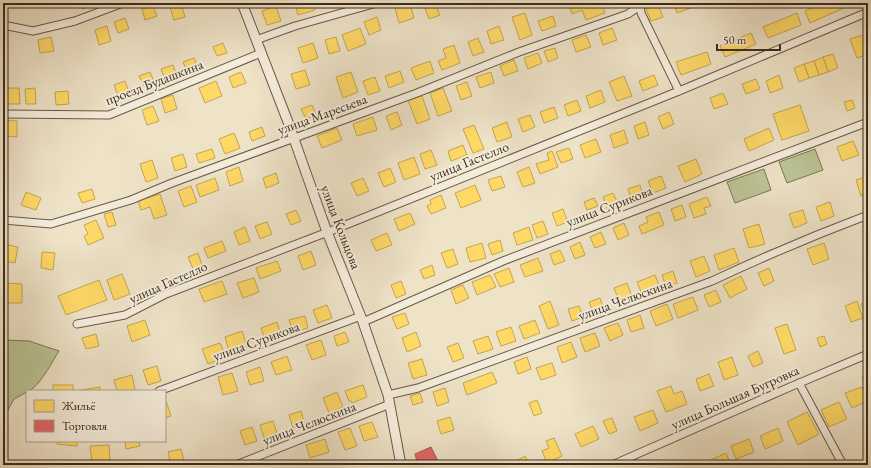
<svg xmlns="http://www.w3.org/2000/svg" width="871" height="468" font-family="'EB Garamond',serif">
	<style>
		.green { fill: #bbc394; stroke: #7c7758 }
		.homes { fill: #ffd966; stroke: #c4a550 }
		.shops { fill: #e06666; stroke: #af5450 }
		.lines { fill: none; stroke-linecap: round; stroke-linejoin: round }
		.minor-casing { stroke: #685948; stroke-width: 9 }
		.tertiary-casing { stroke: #685948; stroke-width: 11 }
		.minor { stroke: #f4ecdb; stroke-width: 7 }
		.tertiary { stroke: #f4ecdb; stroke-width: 9 }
		.labels { text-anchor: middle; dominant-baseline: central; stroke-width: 4; stroke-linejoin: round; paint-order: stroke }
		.street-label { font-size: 14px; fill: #3c2b1d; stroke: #f4ecdb }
	</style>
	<rect width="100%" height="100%" fill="#eee2c7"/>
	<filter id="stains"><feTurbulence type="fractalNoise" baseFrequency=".005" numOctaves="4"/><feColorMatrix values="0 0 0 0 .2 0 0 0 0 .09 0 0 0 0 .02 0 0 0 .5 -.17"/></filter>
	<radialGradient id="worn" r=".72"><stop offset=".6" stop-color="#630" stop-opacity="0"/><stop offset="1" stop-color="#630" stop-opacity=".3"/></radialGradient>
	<g class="green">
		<path d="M815 149 823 170 787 183 779 162Z"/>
		<path d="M764 169 771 190 735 203 727 182Z"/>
		<path d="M3 340 29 341 59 351C53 360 38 390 27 391V392L14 399 3 419Z"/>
	</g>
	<g class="homes">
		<path d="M79 3H96L97 4 82 9Z"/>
		<path d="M172 3H181L185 17 174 20 169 4Z"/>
		<path d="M295 3H313L315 10 298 15Z"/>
		<path d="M423 3H435L440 15 429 19Z"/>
		<path d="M572 3H601L605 13 586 20 582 10 572 14 569 4Z"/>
		<path d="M674 3H691L693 7 677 13Z"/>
		<path d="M824 3H841L844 8 810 23 805 11Z"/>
		<path d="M410 4 414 18 399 23 395 8Z"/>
		<path d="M658 5 663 17 651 21 646 9Z"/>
		<path d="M153 6 157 16 145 20 142 9Z"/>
		<path d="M276 6 281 21 267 25 262 11Z"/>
		<path d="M525 13 532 35 520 40 512 17Z"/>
		<path d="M797 13 801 25 768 38 763 27Z"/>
		<path d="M553 16 556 26 542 31 538 21Z"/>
		<path d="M377 17 381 30 369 35 364 22Z"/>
		<path d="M125 18 129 29 118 33 114 22Z"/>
		<path d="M107 26 111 41 99 45 95 30Z"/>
		<path d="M499 26 504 40 491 44 487 31Z"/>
		<path d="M360 28 366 44 348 51 342 35Z"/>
		<path d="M612 28 617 40 603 45 599 33Z"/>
		<path d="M751 33 756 44 725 57 720 46Z"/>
		<path d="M866 34 868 39V54L857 58 850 39Z"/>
		<path d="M586 35 591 47 576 52 572 40Z"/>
		<path d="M51 37 54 51 40 53 38 40Z"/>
		<path d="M336 37 340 51 329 54 325 40Z"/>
		<path d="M478 38 484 52 473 56 468 42Z"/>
		<path d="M223 43 227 53 217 56 213 47Z"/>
		<path d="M313 43 318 58 303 63 298 48Z"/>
		<path d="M454 45 460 63 442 70 438 61 446 58 443 49Z"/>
		<path d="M555 48 558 58 548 62 544 51Z"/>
		<path d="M707 52 711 64 681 75 676 62Z"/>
		<path d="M538 53 542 63 528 69 524 58Z"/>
		<path d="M833 54 838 68 828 72 823 57Z"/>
		<path d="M823 57 828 72 819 75 814 61Z"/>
		<path d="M194 58 198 68 187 72 183 62Z"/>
		<path d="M514 60 518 71 504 76 500 66Z"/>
		<path d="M430 61 434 73 416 80 411 68Z"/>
		<path d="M814 61 819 75 809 78 804 64Z"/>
		<path d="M804 64 809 78 799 82 794 68Z"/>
		<path d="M173 65 177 76 165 80 161 69Z"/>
		<path d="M305 70 310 85 296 89 291 74Z"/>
		<path d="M400 71 404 82 389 88 385 76Z"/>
		<path d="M150 72 154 82 144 86 139 76Z"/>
		<path d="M241 72 246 83 233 88 229 77Z"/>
		<path d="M351 72 358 92 343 98 336 77Z"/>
		<path d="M491 72 494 83 480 88 476 77Z"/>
		<path d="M654 75 658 85 643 91 639 81Z"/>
		<path d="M779 75 783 88 770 93 766 81Z"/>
		<path d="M624 76 632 96 617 101 609 82Z"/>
		<path d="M375 77 380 91 368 95 363 81Z"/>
		<path d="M756 79 760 89 746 94 742 84Z"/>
		<path d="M125 81 129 92 118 96 114 85Z"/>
		<path d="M216 81 222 96 205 103 199 88Z"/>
		<path d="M467 82 472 96 461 100 456 86Z"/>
		<path d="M6 88H19L20 104H6Z"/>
		<path d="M35 88 36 104H26L25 89Z"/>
		<path d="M443 88 452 111 438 116 430 93Z"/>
		<path d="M601 90 605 102 590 108 586 96Z"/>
		<path d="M68 91 69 104 56 105 55 92Z"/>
		<path d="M723 93 728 104 714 109 710 98Z"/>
		<path d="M173 95 177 109 165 113 161 99Z"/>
		<path d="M422 96 430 119 417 124 408 100Z"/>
		<path d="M577 100 581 111 568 116 564 105Z"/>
		<path d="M852 100 855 108 847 111 844 102Z"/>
		<path d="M312 105 316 115 306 119 301 109Z"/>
		<path d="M800 105 809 131 782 140 773 114Z"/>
		<path d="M153 106 159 121 147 125 142 110Z"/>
		<path d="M554 107 558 118 544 123 540 112Z"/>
		<path d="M397 112 402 125 391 130 386 116Z"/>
		<path d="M669 112 674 124 663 129 658 117Z"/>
		<path d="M530 115 535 127 523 132 518 119Z"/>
		<path d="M373 117 377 130 357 136 353 124Z"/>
		<path d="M3 120 17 121V137L3 136Z"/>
		<path d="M507 122 512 137 497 142 492 128Z"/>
		<path d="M645 122 649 135 638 139 634 126Z"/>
		<path d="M474 125 484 149 473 153 463 129Z"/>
		<path d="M262 127 265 136 252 141 249 132Z"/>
		<path d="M337 128 342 140 322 148 317 136Z"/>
		<path d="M769 128 774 140 749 151 744 139Z"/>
		<path d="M624 130 628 143 614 148 610 135Z"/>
		<path d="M234 133 240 148 225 154 219 139Z"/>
		<path d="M596 139 601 152 585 158 580 145Z"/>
		<path d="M853 141 859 155 842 161 837 147Z"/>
		<path d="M463 145 467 155 451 161 448 151Z"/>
		<path d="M569 148 573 159 561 163 556 152Z"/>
		<path d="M212 149 215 158 199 163 196 154Z"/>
		<path d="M431 150 437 165 425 169 420 154Z"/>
		<path d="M552 151 558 167 540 174 536 164 549 160 547 153Z"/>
		<path d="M183 154 187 167 175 171 171 158Z"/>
		<path d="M414 157 420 174 404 180 398 163Z"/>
		<path d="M696 159 702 174 685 182 678 166Z"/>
		<path d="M152 160 158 178 146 182 140 164Z"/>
		<path d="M239 167 243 181 230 186 226 172Z"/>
		<path d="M529 167 535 183 523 187 517 172Z"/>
		<path d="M390 168 396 182 384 187 378 173Z"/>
		<path d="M276 173 279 183 266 188 263 178Z"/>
		<path d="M501 176 505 187 492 191 488 180Z"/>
		<path d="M661 176 666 188 653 193 648 181Z"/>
		<path d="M868 176V193L861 196 856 180Z"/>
		<path d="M215 178 219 190 200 197 196 185Z"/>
		<path d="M363 178 369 191 357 196 351 183Z"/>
		<path d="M475 185 481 200 461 208 455 193Z"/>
		<path d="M640 185 643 197 632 201 628 189Z"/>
		<path d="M191 186 197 202 184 207 178 191Z"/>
		<path d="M92 189 95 199 82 203 78 193Z"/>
		<path d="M26 192 41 198 36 210 21 205Z"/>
		<path d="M613 193 619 206 608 211 603 197Z"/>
		<path d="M160 194 167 215 154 219 150 207 141 210 138 201Z"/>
		<path d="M441 195 446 208 431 214 427 206 431 204 430 200Z"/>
		<path d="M707 197 711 206 704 208 706 214 694 218 689 204Z"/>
		<path d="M594 198 598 206 587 210 584 202Z"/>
		<path d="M830 202 834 216 821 221 816 207Z"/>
		<path d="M682 205 686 217 675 221 671 209Z"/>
		<path d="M563 209 568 222 557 226 552 213Z"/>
		<path d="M296 210 301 221 291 225 286 214Z"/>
		<path d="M803 210 807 223 794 228 789 214Z"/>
		<path d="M112 212 116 225 108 227 104 214Z"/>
		<path d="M659 212 664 225 642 234 639 226 648 222 646 217Z"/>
		<path d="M410 213 415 224 399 231 394 219Z"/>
		<path d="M96 220 104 238 88 245 84 236 88 234 84 225Z"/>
		<path d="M543 221 548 234 537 238 532 225Z"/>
		<path d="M267 222 272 234 260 239 255 226Z"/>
		<path d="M624 223 629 235 618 240 613 228Z"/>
		<path d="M759 224 765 244 749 248 743 229Z"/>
		<path d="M245 227 250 241 239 245 234 232Z"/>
		<path d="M529 227 533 240 517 245 513 233Z"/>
		<path d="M601 232 606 244 595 248 590 237Z"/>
		<path d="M387 233 392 245 376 251 371 240Z"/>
		<path d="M500 240 503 251 492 255 488 244Z"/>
		<path d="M222 241 226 251 208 258 204 248Z"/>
		<path d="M580 242 585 255 575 259 570 247Z"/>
		<path d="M482 243 486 258 470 262 466 248Z"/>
		<path d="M824 243 829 259 813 265 807 249Z"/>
		<path d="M3 244 18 247 15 263 3 261Z"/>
		<path d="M734 248 739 262 719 270 714 255Z"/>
		<path d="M453 249 458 264 447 268 441 253Z"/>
		<path d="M560 250 565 261 554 265 550 254Z"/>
		<path d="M311 251 316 265 303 270 298 256Z"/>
		<path d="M42 252 55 253 53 270 41 268Z"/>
		<path d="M198 253 203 268 194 271 188 257Z"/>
		<path d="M704 256 710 271 696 277 690 261Z"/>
		<path d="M538 258 543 271 525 277 520 265Z"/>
		<path d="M277 261 281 271 260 279 256 268Z"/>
		<path d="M432 265 435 275 424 279 420 270Z"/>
		<path d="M509 268 514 282 500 287 494 274Z"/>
		<path d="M769 268 774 281 764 286 758 273Z"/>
		<path d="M673 271 677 283 666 287 662 275Z"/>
		<path d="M122 274 130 294 114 300 107 280Z"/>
		<path d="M490 275 496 287 477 295 472 282Z"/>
		<path d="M655 275 661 290 643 297 637 282Z"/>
		<path d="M741 276 747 289 730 298 723 285Z"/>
		<path d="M254 278 259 292 243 298 237 283Z"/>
		<path d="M99 280 107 300 66 315 58 296Z"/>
		<path d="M222 281 227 294 204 302 199 289Z"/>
		<path d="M401 281 406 294 396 298 391 285Z"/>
		<path d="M3 283 22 284V303H3Z"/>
		<path d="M627 283 633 299 620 304 614 288Z"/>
		<path d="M463 285 469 298 456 304 451 290Z"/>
		<path d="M716 290 721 302 709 307 704 295Z"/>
		<path d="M693 297 698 310 678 318 673 304Z"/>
		<path d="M600 298 604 310 594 314 589 302Z"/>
		<path d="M550 301 559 325 548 329 539 306Z"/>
		<path d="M857 301 863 318 851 322 845 306Z"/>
		<path d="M868 301V319L861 304Z"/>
		<path d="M667 304 673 319 656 326 650 311Z"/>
		<path d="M327 305 332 318 318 323 313 310Z"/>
		<path d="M579 306 583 317 572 321 568 309Z"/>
		<path d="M405 313 409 324 397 329 392 317Z"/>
		<path d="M640 315 644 328 631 332 627 320Z"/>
		<path d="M305 316 308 328 293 332 289 320Z"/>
		<path d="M145 320 150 335 132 342 127 326Z"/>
		<path d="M535 320 540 333 524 339 519 326Z"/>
		<path d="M277 322 281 335 265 340 261 328Z"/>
		<path d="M618 323 623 335 610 341 604 328Z"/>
		<path d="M787 324 796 350 784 354 775 328Z"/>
		<path d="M511 327 516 341 501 346 496 332Z"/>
		<path d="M242 331 247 346 229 352 225 337Z"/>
		<path d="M345 332 349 342 337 346 334 336Z"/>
		<path d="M416 332 421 346 407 352 402 338Z"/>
		<path d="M595 333 600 346 585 352 580 338Z"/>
		<path d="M96 334 99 346 86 349 82 338Z"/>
		<path d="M488 336 493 349 478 354 473 341Z"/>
		<path d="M824 336 827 344 820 347 817 338Z"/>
		<path d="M321 340 326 355 312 360 306 345Z"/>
		<path d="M571 342 577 357 562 363 557 347Z"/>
		<path d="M220 343 226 357 208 364 202 349Z"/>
		<path d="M458 343 464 358 453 362 447 347Z"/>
		<path d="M758 351 763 363 753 367 748 356Z"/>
		<path d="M287 356 292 370 276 375 271 362Z"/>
		<path d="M527 357 531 369 518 374 514 362Z"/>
		<path d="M732 357 738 375 724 380 718 362Z"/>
		<path d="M422 359 427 375 413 379 408 363Z"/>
		<path d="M552 363 556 375 541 380 536 368Z"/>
		<path d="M157 366 161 381 148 385 143 370Z"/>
		<path d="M260 367 264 381 250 385 246 372Z"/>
		<path d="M492 372 497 383 467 395 463 383Z"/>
		<path d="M232 373 238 391 223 395 218 377Z"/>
		<path d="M709 374 714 386 700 391 696 379Z"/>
		<path d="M132 375 135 390 130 391H117L114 380Z"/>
		<path d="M868 375V385L865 386 862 377Z"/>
		<rect x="53" y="385" width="20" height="6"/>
		<path d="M363 385 367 397 352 403 351 401H349L345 391Z"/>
		<path d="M671 386 674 394 682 391 687 404 666 412 657 391Z"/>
		<path d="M100 387V391H81V390Z"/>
		<path d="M862 387 868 401 852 408 845 393Z"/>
		<path d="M445 388 449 402 437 406 433 392Z"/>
		<path d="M337 392 343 407 329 413 323 398Z"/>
		<path d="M420 393 423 402 413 405 410 396Z"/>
		<path d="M537 400 542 413 534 416 529 403Z"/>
		<path d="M165 401H166L171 416 165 418Z"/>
		<path d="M839 402 847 419 829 427 821 410Z"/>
		<path d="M653 410 658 423 640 431 634 417Z"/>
		<path d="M301 411 305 424 293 428 289 415Z"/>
		<path d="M807 412 819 434 798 445 787 422Z"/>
		<path d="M450 417 454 430 441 434 437 421Z"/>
		<path d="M612 418 617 431 609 434 603 421Z"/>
		<path d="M273 421 277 433 264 438 260 425Z"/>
		<path d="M372 422 378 437 364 441 359 426Z"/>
		<path d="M593 426 599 439 581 447 575 434Z"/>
		<path d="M252 427 257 441 245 445 240 431Z"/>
		<path d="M350 428 357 446 345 450 338 432Z"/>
		<path d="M778 428 783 441 765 449 760 436Z"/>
		<path d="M554 438 562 456 547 463 542 451 549 448 546 441Z"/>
		<path d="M325 439 329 452 310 458 306 445Z"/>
		<path d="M749 439 754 452 736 459 731 446Z"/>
		<path d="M58 441H77V446L57 444Z"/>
		<path d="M125 441H139L140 446 126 449Z"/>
		<path d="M109 445 110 461 92 463 90 446Z"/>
		<path d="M181 449 185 465H171L168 452Z"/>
		<path d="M726 453 731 465H705L704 463Z"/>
		<path d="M525 456 530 465H509Z"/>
	</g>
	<path class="shops" d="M431 447 440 465H418L415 454Z"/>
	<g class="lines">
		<g class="minor-casing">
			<g id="minor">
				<path d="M640 3 641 13 679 91"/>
				<path d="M3 25 33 31 75 21 123 3"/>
				<path d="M256 40 295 26 377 3"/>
				<path d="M3 114 109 115 261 53"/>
				<path d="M3 220 51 224 131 200 172 183 417 93 519 52 628 14 644 3"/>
				<path d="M363 322 503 261 868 122"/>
				<path d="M77 324 125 315 166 294 333 230 679 91 868 12"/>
				<path d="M799 383 843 465"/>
				<path d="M159 391 361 316"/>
				<path d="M388 395 418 388 712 281C763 257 815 235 868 215"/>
				<path d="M236 465 390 404"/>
				<path d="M612 465 790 387 868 354"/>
			</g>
		</g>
		<g class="tertiary-casing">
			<path id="tertiary" d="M242 3 288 122 327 232 363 322 388 395 401 465"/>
		</g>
		<use href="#minor" class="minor"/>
		<use href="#tertiary" class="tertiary"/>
	</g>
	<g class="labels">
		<g class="street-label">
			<text transform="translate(154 82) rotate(-21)">проезд Будашкина</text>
			<text transform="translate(322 114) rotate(-20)">улица Маресьева</text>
			<text transform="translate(469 161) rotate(-22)">улица Гастелло</text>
			<text transform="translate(609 206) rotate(-21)">улица Сурикова</text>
			<text transform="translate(341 227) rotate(69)">улица Кольцова</text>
			<text transform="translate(168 282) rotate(-24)">улица Гастелло</text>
			<text transform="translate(625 299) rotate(-20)">улица Челюскина</text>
			<text transform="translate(256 341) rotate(-20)">улица Сурикова</text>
			<text transform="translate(735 397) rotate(-24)">улица Большая Бугровка</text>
			<text transform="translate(309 423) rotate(-21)">улица Челюскина</text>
		</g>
	</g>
	<rect width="871" height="468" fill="none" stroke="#eee2c7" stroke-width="16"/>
	<rect x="4" y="4" width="863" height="460" fill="none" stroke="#3c2b1d" stroke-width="2"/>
	<rect x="8" y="8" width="855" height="452" fill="none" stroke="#3c2b1d"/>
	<rect x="26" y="390" width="140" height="52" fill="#f4ecdb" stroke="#aa9f8f"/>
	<rect x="34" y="400" width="20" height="12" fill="#ffd966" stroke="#aa9f8f"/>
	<text x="62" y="410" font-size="12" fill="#3c2b1d">Жильё</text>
	<rect x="34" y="420" width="20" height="12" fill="#e06666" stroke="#aa9f8f"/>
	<text x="62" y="430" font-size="12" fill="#3c2b1d">Торговля</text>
	<path d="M717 44v6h63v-6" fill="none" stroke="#3c2b1d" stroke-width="2"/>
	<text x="723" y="44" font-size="12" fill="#3c2b1d" stroke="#f4ecdb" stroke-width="3" paint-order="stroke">50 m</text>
	<rect width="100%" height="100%" filter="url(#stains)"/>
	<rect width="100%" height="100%" fill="url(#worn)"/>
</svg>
